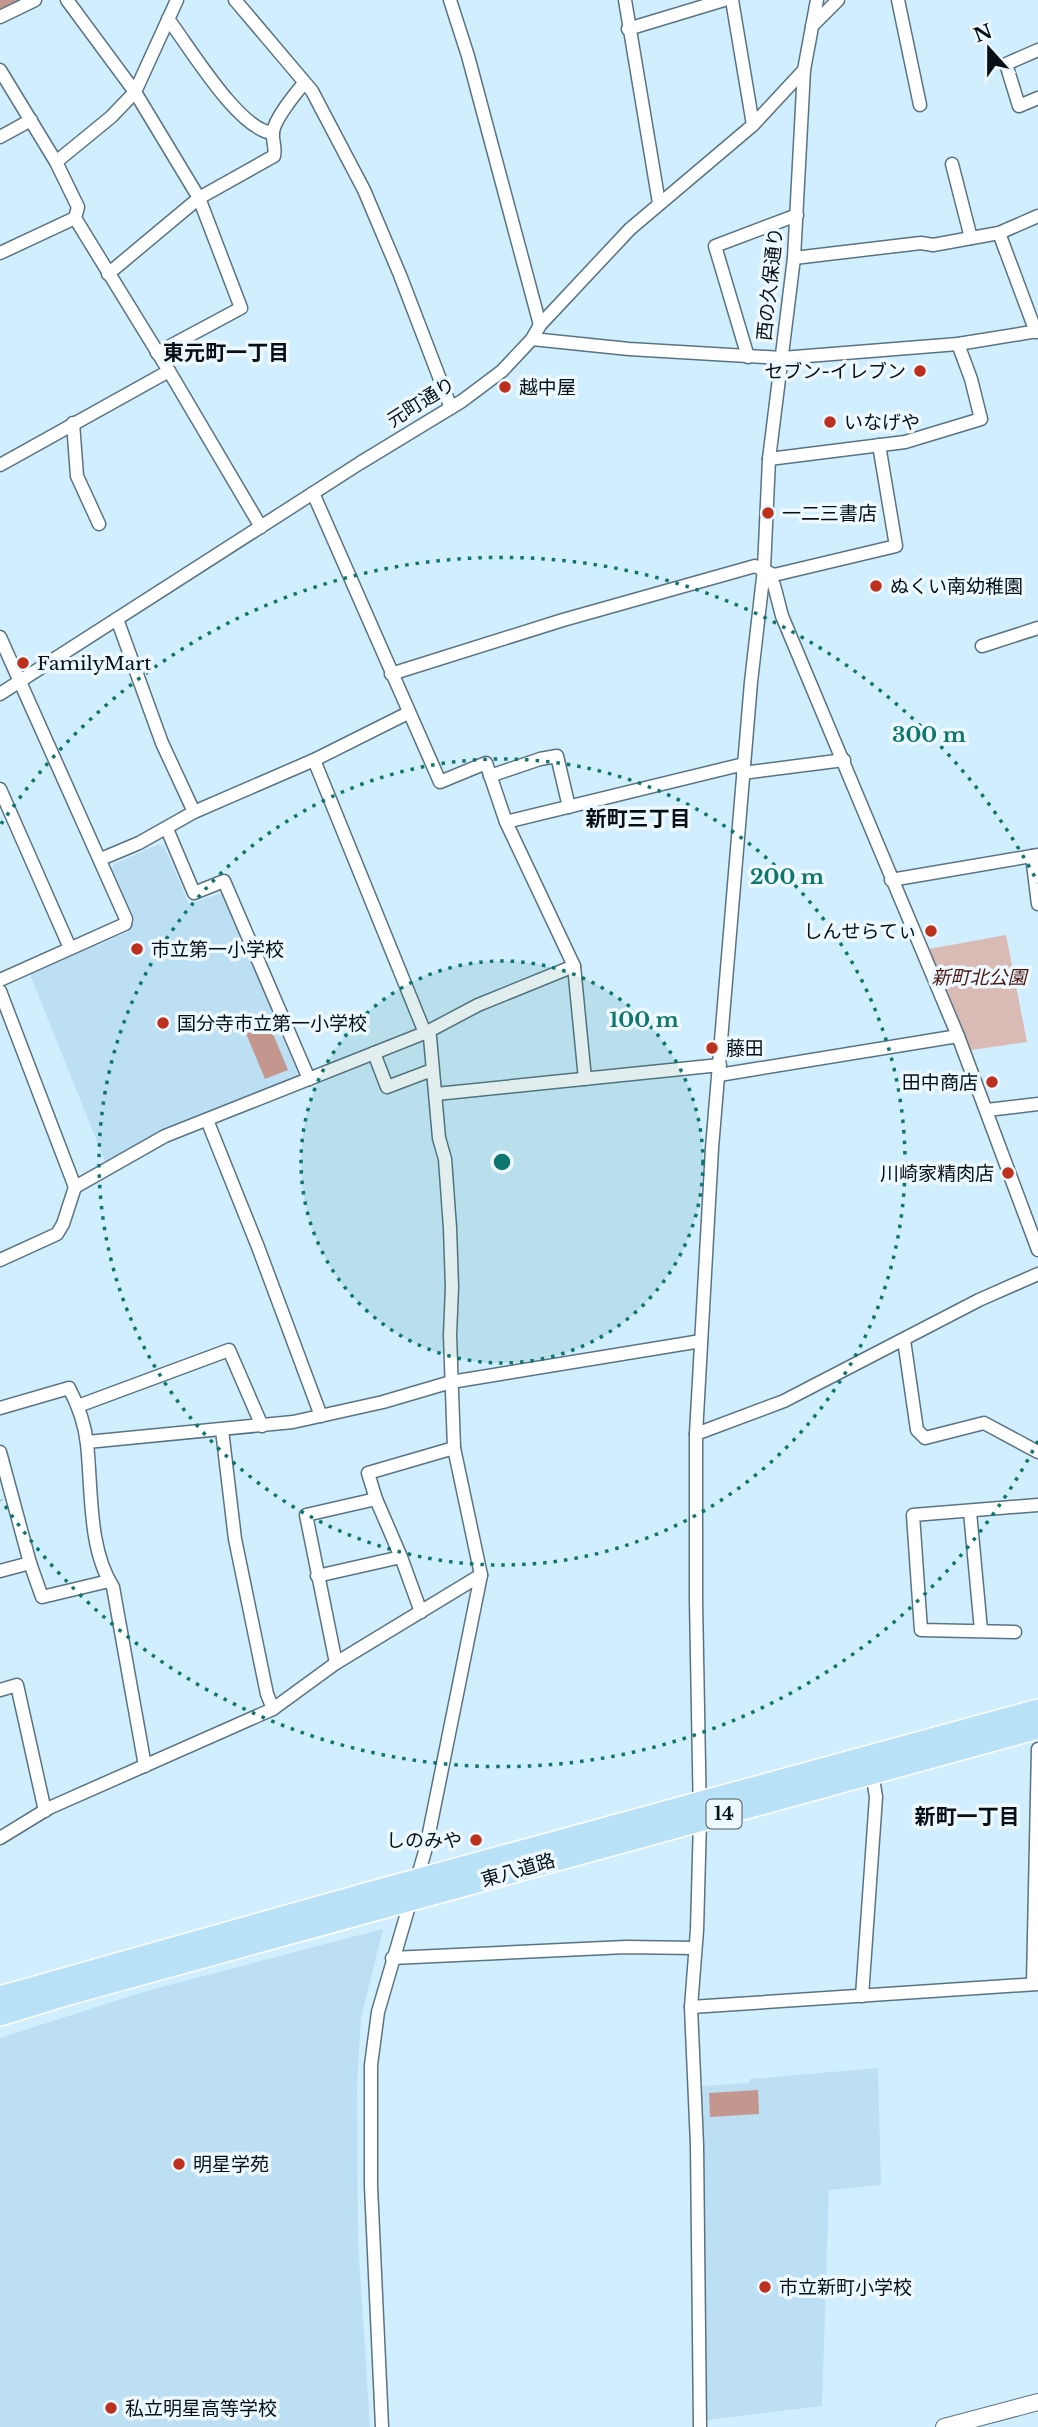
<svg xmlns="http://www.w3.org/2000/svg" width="1038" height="2427" font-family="'Libre Baskerville','Noto Sans JP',serif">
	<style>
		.built { fill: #bcdff4 }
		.green { fill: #d9bab4 }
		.water { fill: #c3978e }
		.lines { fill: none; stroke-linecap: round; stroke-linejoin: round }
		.river { stroke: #c3978e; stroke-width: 24 }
		.minor-casing { stroke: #5a7382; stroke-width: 15 }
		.tertiary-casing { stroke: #5a7382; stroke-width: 18 }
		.primary-casing { stroke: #fff; stroke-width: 24 }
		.minor { stroke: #fff; stroke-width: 12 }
		.tertiary { stroke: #fff; stroke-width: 16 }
		.primary { stroke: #b9e2f8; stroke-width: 21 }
		.ring { fill: none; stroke: #0f766e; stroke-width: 3.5; stroke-dasharray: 3.5 7 }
		.poi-dot { fill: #bc301d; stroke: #edf8ff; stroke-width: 2.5 }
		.labels { text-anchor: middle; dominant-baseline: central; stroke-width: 7; stroke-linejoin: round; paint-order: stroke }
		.shield { fill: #edf8ff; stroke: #4b565b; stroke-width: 2 }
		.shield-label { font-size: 18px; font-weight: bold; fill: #061015 }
		.street-label { font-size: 19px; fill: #061015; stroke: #edf8ff }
		.poi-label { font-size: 19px; fill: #061015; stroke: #edf8ff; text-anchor: start }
		.park-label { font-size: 19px; font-style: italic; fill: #4e170f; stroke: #edf8ff }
		.neighbourhood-label { font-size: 21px; font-weight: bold; fill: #061015; stroke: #edf8ff }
		.centre { fill: #0f766e; stroke: #edf8ff; stroke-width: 3.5 }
		.ring-label { font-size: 21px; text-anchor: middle; font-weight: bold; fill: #0f766e; stroke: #edf8ff; stroke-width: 7; stroke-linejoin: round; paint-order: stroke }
	</style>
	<rect width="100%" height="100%" fill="#d1eefe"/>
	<g class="built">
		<path d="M159 844 164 846 189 904 222 893 298 1074V1080L106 1164 29 972 92 943 97 946 129 931 134 919 112 869 114 864Z"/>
		<path d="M383 1929 361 2018 357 2087 358 2242 370 2427H0V2038L143 1992Z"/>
		<path d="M878 2068 881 2185 829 2190 822 2406 707 2420 700 2086 749 2083 750 2079Z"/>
	</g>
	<path class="green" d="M1006 935 1027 1042 971 1050 929 949Z"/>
	<g class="water">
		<path d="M268 1022 288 1070 265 1079 245 1031Z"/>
		<path d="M758 2090 759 2114 710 2117 709 2093Z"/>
	</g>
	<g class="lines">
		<path class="river" d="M0 4 8 0"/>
		<g class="minor-casing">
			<g id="minor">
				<path d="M67 0 135 92 199 198 241 308 157 353"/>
				<path d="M235 0 312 91 364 190 400 275 451 408"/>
				<path d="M450 0 468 56 540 325"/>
				<path d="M625 0 659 203"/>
				<path d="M732 0 753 125"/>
				<path d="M898 0 920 105"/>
				<path d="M0 17 35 0"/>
				<path d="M168 19C189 46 239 131 273 133"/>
				<path d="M812 26 838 0"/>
				<path d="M628 29 724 0"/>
				<path d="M1038 50 1006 64 1019 106 1038 98"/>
				<path d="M0 70 56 162 78 207 75 218 169 371 261 527"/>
				<path d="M0 137 31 120"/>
				<path d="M56 162 111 117 135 92 177 0"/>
				<path d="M952 164 971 238"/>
				<path d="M999 233 1036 332"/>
				<path d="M0 253 75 218"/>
				<path d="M794 258 921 243 933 245 999 233 1038 216"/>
				<path d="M108 274 199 198 274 156C276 147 272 141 273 132 275 118 295 94 304 83"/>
				<path d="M532 339 629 349 782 358 958 344 1038 331"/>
				<path d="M748 357 715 246 797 215"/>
				<path d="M73 423 77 476 99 524"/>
				<path d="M769 459 905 442 981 419 971 379 958 344"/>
				<path d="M0 465 169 371"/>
				<path d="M313 493 440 782 486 763 506 822 574 966 585 1079"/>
				<path d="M764 569 774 585 782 616 958 1036 1038 1250"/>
				<path d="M117 619 162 743 194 812"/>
				<path d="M0 637 126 919 125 924 0 980"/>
				<path d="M982 646 1038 628"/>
				<path d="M391 674 563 620 755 566 774 575 896 546 879 445"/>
				<path d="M0 694 360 463 462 401 502 371 532 339 540 325 630 229 753 125 804 70"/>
				<path d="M314 760 423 1028 430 1037 439 1138 445 1159 450 1228 452 1287 450 1335 454 1448 481 1575 426 1848 378 2012 371 2065V2186L382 2427"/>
				<path d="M743 773 844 760"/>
				<path d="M490 776 540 759 557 756 569 807"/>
				<path d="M0 789 70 948"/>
				<path d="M506 822 744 764"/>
				<path d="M167 829 194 893 224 881 309 1079"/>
				<path d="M1032 856 1038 904"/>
				<path d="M101 859 139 843 194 812 314 760 408 713"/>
				<path d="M891 880 1038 855"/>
				<path d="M0 991 75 1187"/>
				<path d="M374 1053 387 1087 432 1070"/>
				<path d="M719 1075 958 1036"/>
				<path d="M436 1094 720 1065"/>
				<path d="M987 1110 1038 1104"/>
				<path d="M207 1120 258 1247 321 1416"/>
				<path d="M0 1260 57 1234 63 1224 75 1187 165 1136 427 1032 478 1005 574 966"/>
				<path d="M904 1340 917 1430 925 1438 984 1423 1038 1452"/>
				<path d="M78 1406 229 1350 262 1426"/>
				<path d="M0 1408 69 1388C78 1405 85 1425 87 1444 92 1489 88 1549 113 1587L145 1766"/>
				<path d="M222 1430 235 1539 267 1694 273 1709"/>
				<path d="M696 1434 784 1401 979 1300 1038 1274"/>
				<path d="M87 1442 293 1422 383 1402 451 1382 701 1341"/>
				<path d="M0 1452 30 1563 42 1597 109 1581"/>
				<path d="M970 1512 981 1630"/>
				<path d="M0 1571 30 1563"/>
				<path d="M317 1576 401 1557"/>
				<path d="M421 1612 401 1557 376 1499 368 1473 454 1448"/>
				<path d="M1015 1632 921 1630 913 1515 1038 1505"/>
				<path d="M336 1663 306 1515 376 1499"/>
				<path d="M0 1690 17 1685 45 1811"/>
				<path d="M0 1838 49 1808 273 1709 336 1663 481 1575"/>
				<path d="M392 1958 626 1947 695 1948"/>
				<path d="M1033 1984 1038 1749"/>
				<path d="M862 1996 876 1797 872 1772"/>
				<path d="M691 2007 1038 1984"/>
				<path d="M700 2427 697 2145 691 2007 697 1930 700 1820 696 1600V1434L712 1148 751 682 764 569 769 459 794 258 804 70 817 0"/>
			</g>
		</g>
		<g class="tertiary-casing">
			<path id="tertiary" d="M944 2427 1038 2402"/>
		</g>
		<g class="primary-casing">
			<g id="primary">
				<path d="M0 1997 368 1893 1038 1710"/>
				<path d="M0 2015 69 1994 1038 1728"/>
			</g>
		</g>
		<use href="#minor" class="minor"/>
		<use href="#tertiary" class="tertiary"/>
		<use href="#primary" class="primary"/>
	</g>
	<circle cx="502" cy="1162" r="201" fill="#0f766e" fill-opacity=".12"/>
	<g class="ring">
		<circle cx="502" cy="1162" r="201"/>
		<circle cx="502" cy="1162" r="403"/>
		<path d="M1038 1441A604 604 0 0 1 1 1500M1 824A604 604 0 0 1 1038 883"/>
	</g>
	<g class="poi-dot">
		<circle cx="920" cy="371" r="7"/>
		<circle cx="505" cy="387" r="7"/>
		<circle cx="830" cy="422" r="7"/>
		<circle cx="768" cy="513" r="7"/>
		<circle cx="876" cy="586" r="7"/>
		<circle cx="23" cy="663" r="7"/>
		<circle cx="931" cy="931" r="7"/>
		<circle cx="137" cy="949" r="7"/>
		<circle cx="163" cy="1023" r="7"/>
		<circle cx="712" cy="1048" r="7"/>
		<circle cx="992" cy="1082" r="7"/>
		<circle cx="1008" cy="1173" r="7"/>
		<circle cx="476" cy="1840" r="7"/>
		<circle cx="179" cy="2164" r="7"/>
		<circle cx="765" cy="2287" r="7"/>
		<circle cx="111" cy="2408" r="7"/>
	</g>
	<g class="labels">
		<rect class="shield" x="706.5" y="1799.5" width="35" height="29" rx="5"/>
		<g class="shield-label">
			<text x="724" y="1814">14</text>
		</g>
		<g class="street-label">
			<text transform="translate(770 284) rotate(-84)">西の久保通り</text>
			<text transform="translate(421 402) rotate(-32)">元町通り</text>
			<text transform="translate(518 1870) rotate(-16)">東八道路</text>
		</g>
		<g class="poi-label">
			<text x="906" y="371" text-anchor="end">セブン-イレブン</text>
			<text x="519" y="387">越中屋</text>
			<text x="844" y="422">いなげや</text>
			<text x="782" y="513">一二三書店</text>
			<text x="890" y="586">ぬくい南幼稚園</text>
			<text x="37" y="663">FamilyMart</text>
			<text x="917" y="931" text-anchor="end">しんせらてぃ</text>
			<text x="151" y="949">市立第一小学校</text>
			<text x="177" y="1023">国分寺市立第一小学校</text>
			<text x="726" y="1048">藤田</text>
			<text x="978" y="1082" text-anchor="end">田中商店</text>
			<text x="994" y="1173" text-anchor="end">川崎家精肉店</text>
			<text x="462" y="1840" text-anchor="end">しのみや</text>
			<text x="193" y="2164">明星学苑</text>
			<text x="779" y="2287">市立新町小学校</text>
			<text x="125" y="2408">私立明星高等学校</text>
		</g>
		<g class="park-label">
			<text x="979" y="977">新町北公園</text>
		</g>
		<g class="neighbourhood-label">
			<text x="226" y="353">東元町一丁目</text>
			<text x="638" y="819">新町三丁目</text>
			<text x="967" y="1817">新町一丁目</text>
		</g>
	</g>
	<circle cx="502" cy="1162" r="10" class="centre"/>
	<g class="ring-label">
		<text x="929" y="742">300 m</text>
		<text x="787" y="884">200 m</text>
		<text x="644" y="1027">100 m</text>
	</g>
	<g transform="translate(989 49) rotate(339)" stroke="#edf8ff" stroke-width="5" paint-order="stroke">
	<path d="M0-5L12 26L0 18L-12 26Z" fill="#061015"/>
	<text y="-10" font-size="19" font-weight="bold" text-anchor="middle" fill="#061015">N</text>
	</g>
</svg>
